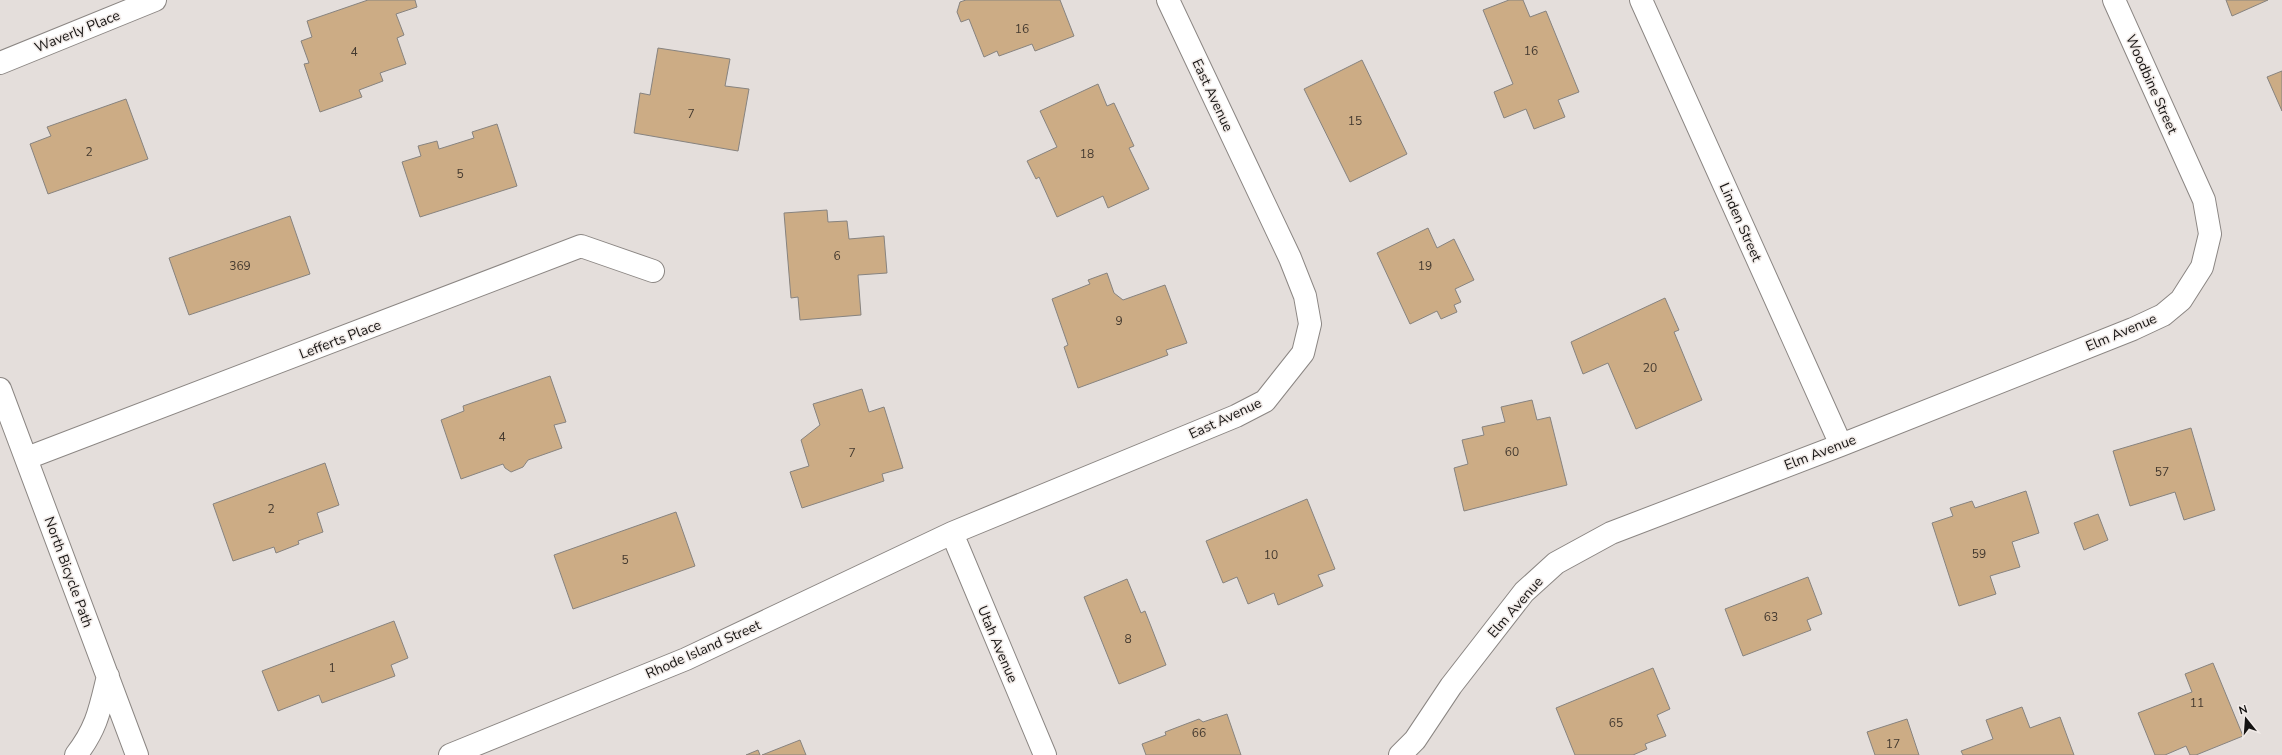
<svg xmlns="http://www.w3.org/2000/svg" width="2282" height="755" viewBox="0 0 2282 755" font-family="'Nunito Sans',sans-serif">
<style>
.building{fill:#ccac85;stroke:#87837f}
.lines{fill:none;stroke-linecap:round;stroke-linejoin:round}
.minor-casing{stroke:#8b8683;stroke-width:24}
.minor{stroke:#fff;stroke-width:22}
.labels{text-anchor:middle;stroke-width:3;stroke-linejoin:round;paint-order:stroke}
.number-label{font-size:12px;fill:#43392f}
.street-label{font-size:14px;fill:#151312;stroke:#f1ebe8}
</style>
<rect width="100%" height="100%" fill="#e4dedb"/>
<path class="building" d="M368 0H415L417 7 396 14 404 35 397 38 406 64 380 73 383 81 359 90 362 97 320 112 304 64 309 63 301 41 312 37 307 21Z
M966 0H1060L1074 36 1035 51 1032 44 999 56 997 51 984 57 969 19 961 22 957 12 960 2Z
M1509 0H1523L1530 17 1546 11 1579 92 1558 100 1565 117 1534 129 1526 109 1504 118 1494 92 1513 84 1483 10Z
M2226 0H2268L2232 16Z
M658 48 730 59 725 86 749 89 738 151 634 133 640 93 650 95Z
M1362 60 1407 154 1350 182 1304 89Z
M2282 71V111L2267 77Z
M1098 84 1107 106 1114 103 1134 146 1129 148 1149 189 1108 208 1103 196 1057 217 1039 177 1036 179 1027 161 1057 147 1040 111Z
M126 99 148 159 48 194 30 144 51 136 47 127Z
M497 124 517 186 420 217 402 162 421 156 418 146 437 141 439 149 474 138 472 132Z
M827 210 828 222 847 221 849 239 884 236 887 273 858 275 861 315 800 320 798 297 791 298 784 213Z
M290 216 310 274 189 315 169 258Z
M1428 228 1437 248 1454 239 1474 280 1455 289 1461 302 1454 305 1457 312 1441 319 1437 311 1410 324 1377 253Z
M1107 273 1114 293 1123 300 1165 285 1187 343 1166 350 1168 355 1078 388 1064 347 1068 345 1052 299 1090 284 1088 280Z
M1665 298 1679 330 1674 332 1702 400 1636 429 1608 363 1583 374 1571 342Z
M550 376 566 422 554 425 562 448 528 460 523 467 511 472 505 468 503 464 461 479 441 420 464 411 463 406Z
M862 389 869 412 884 407 903 468 882 474 884 481 802 508 790 472 809 466 801 440 820 425 813 404Z
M1532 400 1537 420 1550 417 1567 485 1464 511 1454 468 1468 464 1462 440 1484 435 1482 427 1505 422 1501 407Z
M2191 428 2215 510 2184 520 2175 492 2130 506 2113 451Z
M325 463 339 505 317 513 323 532 298 541 299 544 276 553 274 547 233 561 213 504Z
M2026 491 2039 533 2012 542 2020 567 1990 576 1996 594 1959 606 1932 523 1953 516 1950 508 1972 501 1975 508Z
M1307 499 1335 569 1318 575 1323 586 1278 605 1274 593 1248 604 1237 577 1223 583 1206 541Z
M676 512 695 566 573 609 554 555Z
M2098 514 2108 540 2084 550 2074 523Z
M1808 577 1822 614 1807 620 1811 630 1743 656 1725 609Z
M1127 579 1141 613 1145 611 1166 665 1119 684 1084 597Z
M394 621 408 658 391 665 395 676 322 703 319 695 278 711 262 671Z
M2213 663 2243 736 2196 755H2190L2186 746 2165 755H2155L2138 713 2192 692 2185 674Z
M1653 668 1670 709 1657 715 1666 736 1645 744 1647 749 1633 755H1575L1556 708Z
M2022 707 2030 728 2060 717 2074 755H1963L1961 751 1993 739 1986 720Z
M1227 714 1241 755H1146L1142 744 1166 735 1165 732 1199 719 1203 722Z
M1907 719 1919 755H1875L1867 732Z
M800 740 806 755H762Z
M758 750 760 755H746Z"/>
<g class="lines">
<g class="minor-casing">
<path id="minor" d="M1641 0 1841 445
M0 63 155 0
M0 389 137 755
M27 458 581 246 653 271
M952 533 1045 755
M76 755C97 728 100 709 108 676
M450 755 686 659 952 533 1236 416 1265 401 1303 353 1310 324 1305 296 1290 258 1168 0
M1400 755 1415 740 1451 686 1524 592 1556 563 1611 533 1841 445 2133 329 2163 315 2181 300 2202 267 2210 234 2204 200 2114 0"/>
</g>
<use href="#minor" class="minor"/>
</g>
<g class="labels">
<g class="number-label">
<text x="1022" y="33">16</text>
<text x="1531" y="55">16</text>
<text x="354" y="56">4</text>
<text x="691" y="118">7</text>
<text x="1355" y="125">15</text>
<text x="89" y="156">2</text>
<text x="1087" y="158">18</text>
<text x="460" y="178">5</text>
<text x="837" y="260">6</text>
<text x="240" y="270">369</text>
<text x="1425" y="270">19</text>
<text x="1119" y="325">9</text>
<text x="1650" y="372">20</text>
<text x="502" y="441">4</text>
<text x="1512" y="456">60</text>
<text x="852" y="457">7</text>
<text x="2162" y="476">57</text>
<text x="271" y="513">2</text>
<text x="1979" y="558">59</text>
<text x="1271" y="559">10</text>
<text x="625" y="564">5</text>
<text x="1771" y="621">63</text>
<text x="1128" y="643">8</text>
<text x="332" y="672">1</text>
<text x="2197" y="707">11</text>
<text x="1616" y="727">65</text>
<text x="1199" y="737">66</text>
<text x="1893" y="748">17</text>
</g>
<g class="street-label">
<text transform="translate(77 31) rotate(-22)" y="5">Waverly Place</text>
<text transform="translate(2152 84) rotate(66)" y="5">Woodbine Street</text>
<text transform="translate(1213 95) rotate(65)" y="5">East Avenue</text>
<text transform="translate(1741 222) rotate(66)" y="5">Linden Street</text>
<text transform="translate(2121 332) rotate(-23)" y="5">Elm Avenue</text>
<text transform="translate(340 339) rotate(-21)" y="5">Lefferts Place</text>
<text transform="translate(1225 418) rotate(-25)" y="5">East Avenue</text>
<text transform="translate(1820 452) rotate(-21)" y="5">Elm Avenue</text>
<text transform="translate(69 572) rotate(70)" y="5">North Bicycle Path</text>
<text transform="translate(1515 607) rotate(-49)" y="5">Elm Avenue</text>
<text transform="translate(998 644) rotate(67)" y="5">Utah Avenue</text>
<text transform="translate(703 649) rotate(-24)" y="5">Rhode Island Street</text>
</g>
</g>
<g transform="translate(2246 719) rotate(343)" stroke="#f1ebe8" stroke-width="3" paint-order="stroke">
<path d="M0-3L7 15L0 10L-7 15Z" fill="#151312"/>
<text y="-6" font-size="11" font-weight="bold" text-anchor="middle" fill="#151312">N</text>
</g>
</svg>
